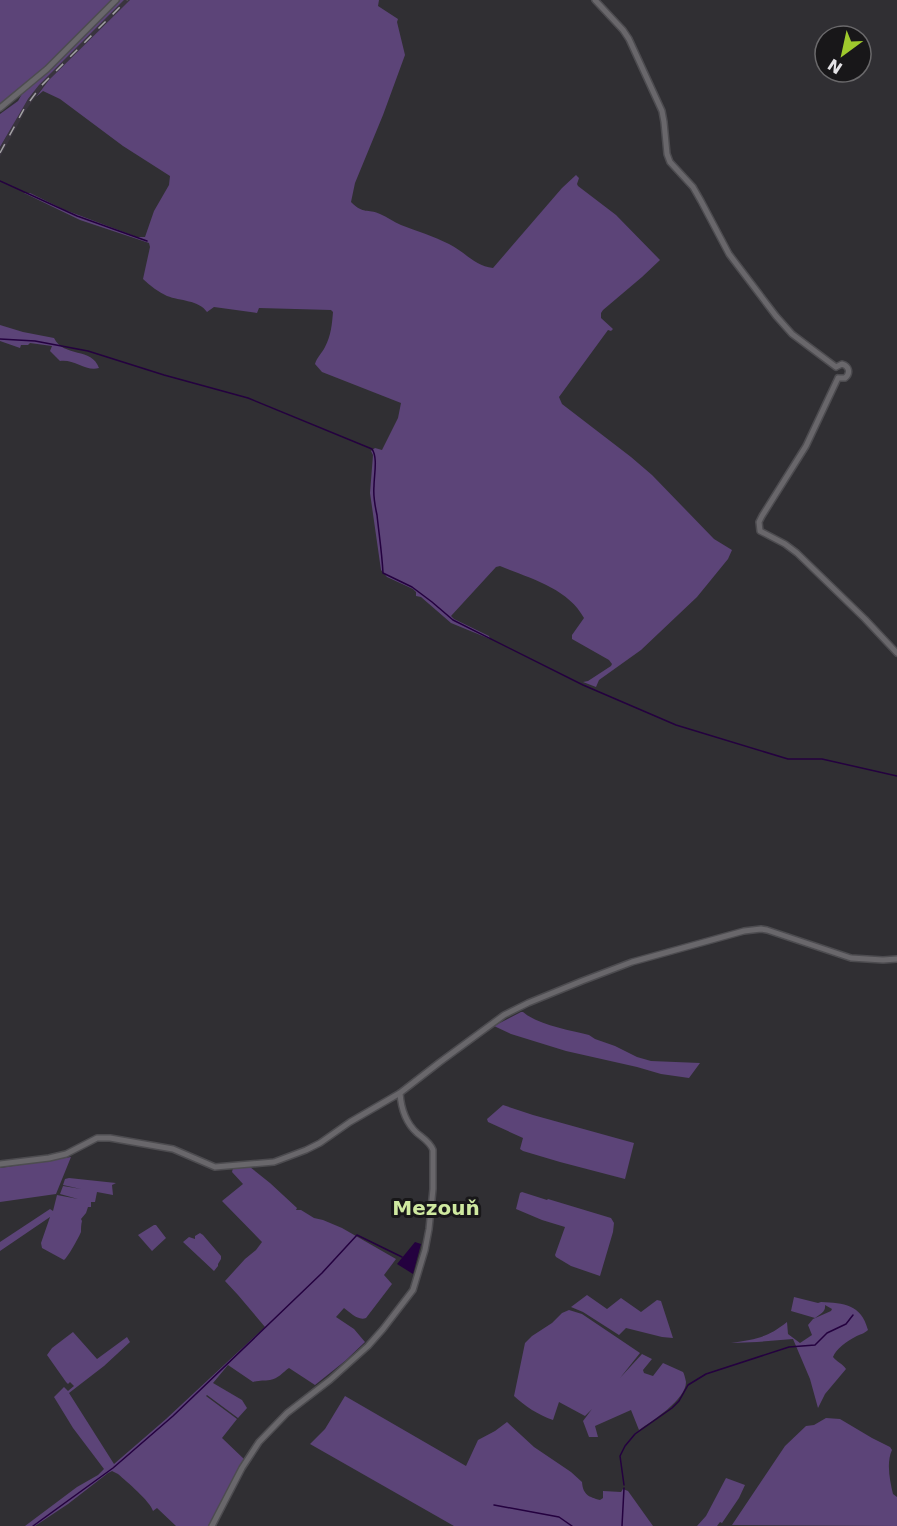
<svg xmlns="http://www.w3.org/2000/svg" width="897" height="1526" viewBox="0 0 897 1526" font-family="'DejaVu Sans',sans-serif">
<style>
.built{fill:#39343e}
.green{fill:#5c4478}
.water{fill:#24013f}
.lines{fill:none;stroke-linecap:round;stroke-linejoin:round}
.stream{stroke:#24013f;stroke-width:1.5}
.secondary-casing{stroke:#4d4c50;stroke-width:8}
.secondary{stroke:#69676b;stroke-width:5}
.rail{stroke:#a2a1a4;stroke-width:1.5;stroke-dasharray:10 10;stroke-linecap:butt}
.labels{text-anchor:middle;stroke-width:6;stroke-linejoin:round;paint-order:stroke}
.quarter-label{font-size:20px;font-weight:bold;fill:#cfe9a0;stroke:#181719}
</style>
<rect width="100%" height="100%" fill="#302f33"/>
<path class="built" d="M124 0H130L42 88 26 110 0 157V148L22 108 39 85Z"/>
<path class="green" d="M0 0H113L45 67 0 105Z
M120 0H124L39 85 28 99 0 147V114L18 101 22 94 48 71Z
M130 0H379L378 6 398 19 397 22 405 55 383 115 355 183 351 202C364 215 367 208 380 214 387 217 394 222 401 225 417 231 433 236 449 244 465 252 475 266 493 268L562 188 576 175 579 178 577 184 578 186 616 215 659 259 660 260 642 277 603 310 601 313V318L613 329 611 331 608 330 559 397 562 404 631 457 652 475 714 539 732 550 728 559 697 597 641 650 599 680 596 687 583 682 588 681 611 666 612 664 609 660 572 639V635L584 618C568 588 529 578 500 566L496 567 451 616 454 619 489 636 490 639 451 623 421 597 416 596V592L413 589 387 577 381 570 370 493 373 455 371 451 375 448 382 450 398 418 401 403 322 372 315 364C317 357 322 353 325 347 331 336 332 324 333 312L331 310 259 308 257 313 214 307 207 312C199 300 180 301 167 296 159 292 150 286 143 279L150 247 149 243 80 220 24 193H30L65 210 137 237H145L154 211 169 185 170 176 123 146 60 99 43 91 36 97 49 80Z
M0 325 23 332 54 338C64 358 92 347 99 368 86 372 75 359 60 361L50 351 52 346 30 343 28 345H21L20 348 0 341Z
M521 1012H523C538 1025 569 1030 589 1035L595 1039 615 1046 637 1057 651 1061 700 1063 689 1078 661 1074 637 1067 566 1051 511 1034 494 1026Z
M503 1105 533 1115 634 1143 625 1179 560 1162 523 1151 520 1149 523 1138 488 1122 487 1119Z
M71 1157 56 1194 0 1202V1168Z
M250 1167 270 1183 297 1208 296 1210H301L314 1218 323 1220 342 1228 396 1259 384 1275 392 1284 366 1318C358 1321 351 1313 344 1308L336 1317 354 1329 365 1342 345 1361 315 1385 289 1368C283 1372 278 1379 270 1380 264 1381 260 1380 253 1382L228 1365 213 1383 242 1400 247 1408 238 1418 207 1395 206 1396 237 1419 222 1438 245 1460 208 1526H176L157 1508 153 1511C150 1501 127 1482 118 1474L112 1471 108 1473 68 1504 35 1526H25L77 1487 98 1475 104 1469 73 1428 54 1397 64 1387 68 1391 74 1386 70 1382 68 1384 66 1382 47 1355 52 1348 73 1332 97 1359 127 1337 130 1342 104 1366 69 1393 114 1464 166 1419 265 1327 238 1295 225 1281 245 1259 256 1250 262 1242 222 1201 243 1184 232 1172 233 1168Z
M69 1178 116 1183 112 1185 113 1195 97 1192 95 1202H91V1207H88L86 1213 81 1219 82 1221C81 1225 81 1228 81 1232 79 1237 68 1257 64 1260L42 1248 41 1243 50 1217 0 1251V1242L50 1209 53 1211 57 1195 78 1199 60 1194 63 1186 81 1189 63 1185 65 1179Z
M522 1192 547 1200 548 1199 611 1218 614 1223 613 1232 600 1276 571 1266 556 1257 555 1255 565 1227 542 1220 516 1209 520 1193Z
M154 1225H156L166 1238 152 1251 138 1235Z
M200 1233 203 1235 221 1256V1259L218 1264V1266L214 1271 183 1242 189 1237 195 1239V1236Z
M587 1295 607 1309 621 1298 641 1312 657 1300 661 1301 673 1338 662 1337 626 1328 619 1335 583 1312 571 1307Z
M794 1297 818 1303 821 1302C844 1303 861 1304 868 1330 864 1334 860 1334 855 1337 847 1341 836 1349 833 1357 837 1362 843 1364 846 1369L825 1394 818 1408 810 1379 793 1339 757 1342 731 1343C756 1339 767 1338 787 1322L788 1334 800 1343 812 1335 808 1325 813 1319 831 1311 832 1309 825 1305C826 1312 820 1314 815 1318L791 1311Z
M569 1310 582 1314 640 1353 620 1378 642 1354 652 1359 643 1370 644 1373 653 1376 663 1363 683 1372C684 1373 686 1381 686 1382 686 1400 652 1421 639 1430L631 1410 595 1426 598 1437H589L583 1421 592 1409 585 1416 559 1402 553 1420C538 1415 525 1406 514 1396L525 1343 532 1336 552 1323 562 1313Z
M345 1396 466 1466 478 1440 495 1431 507 1422 534 1447 571 1472 582 1482C583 1495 589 1497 600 1500L603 1498V1491L621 1492 623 1489 628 1491 653 1526H454L310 1444 325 1429Z
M826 1418 840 1419 872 1438 890 1447 892 1450C886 1463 890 1481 893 1494L897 1497V1526L732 1525 785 1446 806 1426 814 1425Z
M726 1478 745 1485 739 1498 722 1523 720 1522 717 1526H697L706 1516Z"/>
<path class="water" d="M415 1242 421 1244 413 1274 397 1264Z"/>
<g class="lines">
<path class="stream" d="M0 181 77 216 147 241
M0 339 35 341 88 351 164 375 248 398 372 449C378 458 374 475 374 486 373 496 375 506 377 515 379 534 382 553 383 573L412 587 432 602 453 620 583 685 676 725 788 759H822L897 776
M624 1485 620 1456 625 1446 635 1434 672 1408 679 1401 688 1385 706 1374 789 1347 815 1345 827 1333 846 1324 853 1315
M494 1505 559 1517 572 1526
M33 1526 113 1468 173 1416 322 1273 357 1235 402 1257
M622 1526 624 1488"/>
<g class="secondary-casing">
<path id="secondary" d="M595 0 623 30 629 39 662 111 664 122 667 154 670 162 693 187 701 201 729 254 776 316 792 334 836 367
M0 108 47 69 116 0
M836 367 842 364C849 366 851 373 845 378H838
M838 378 806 446 762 516 759 522 760 531 785 544 797 553 865 619 897 653
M0 1164 49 1158 66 1154 97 1138H110L173 1149 215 1167 274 1162 306 1150 320 1143 350 1122 400 1093 440 1062 504 1015 528 1003 582 981 632 962 744 931 761 929 767 930 851 958 883 960 897 959
M212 1526 242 1468 259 1442 287 1413 330 1380 368 1346 383 1329 413 1290 425 1250 429 1229 433 1189V1150C430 1142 423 1138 417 1133 405 1122 401 1108 400 1093"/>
</g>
<use href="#secondary" class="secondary"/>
<path class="rail" d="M0 153 24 109 41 86 127 0"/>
</g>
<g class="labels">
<g class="quarter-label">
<text x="436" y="1215">Mezouň</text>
</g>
</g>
<g transform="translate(843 54) rotate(213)"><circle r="28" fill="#181719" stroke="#6a696b" stroke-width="1.5"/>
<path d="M0-4.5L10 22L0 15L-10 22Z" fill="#9fca2d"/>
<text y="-9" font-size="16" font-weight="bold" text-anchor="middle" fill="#e4e3e6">N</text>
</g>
</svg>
